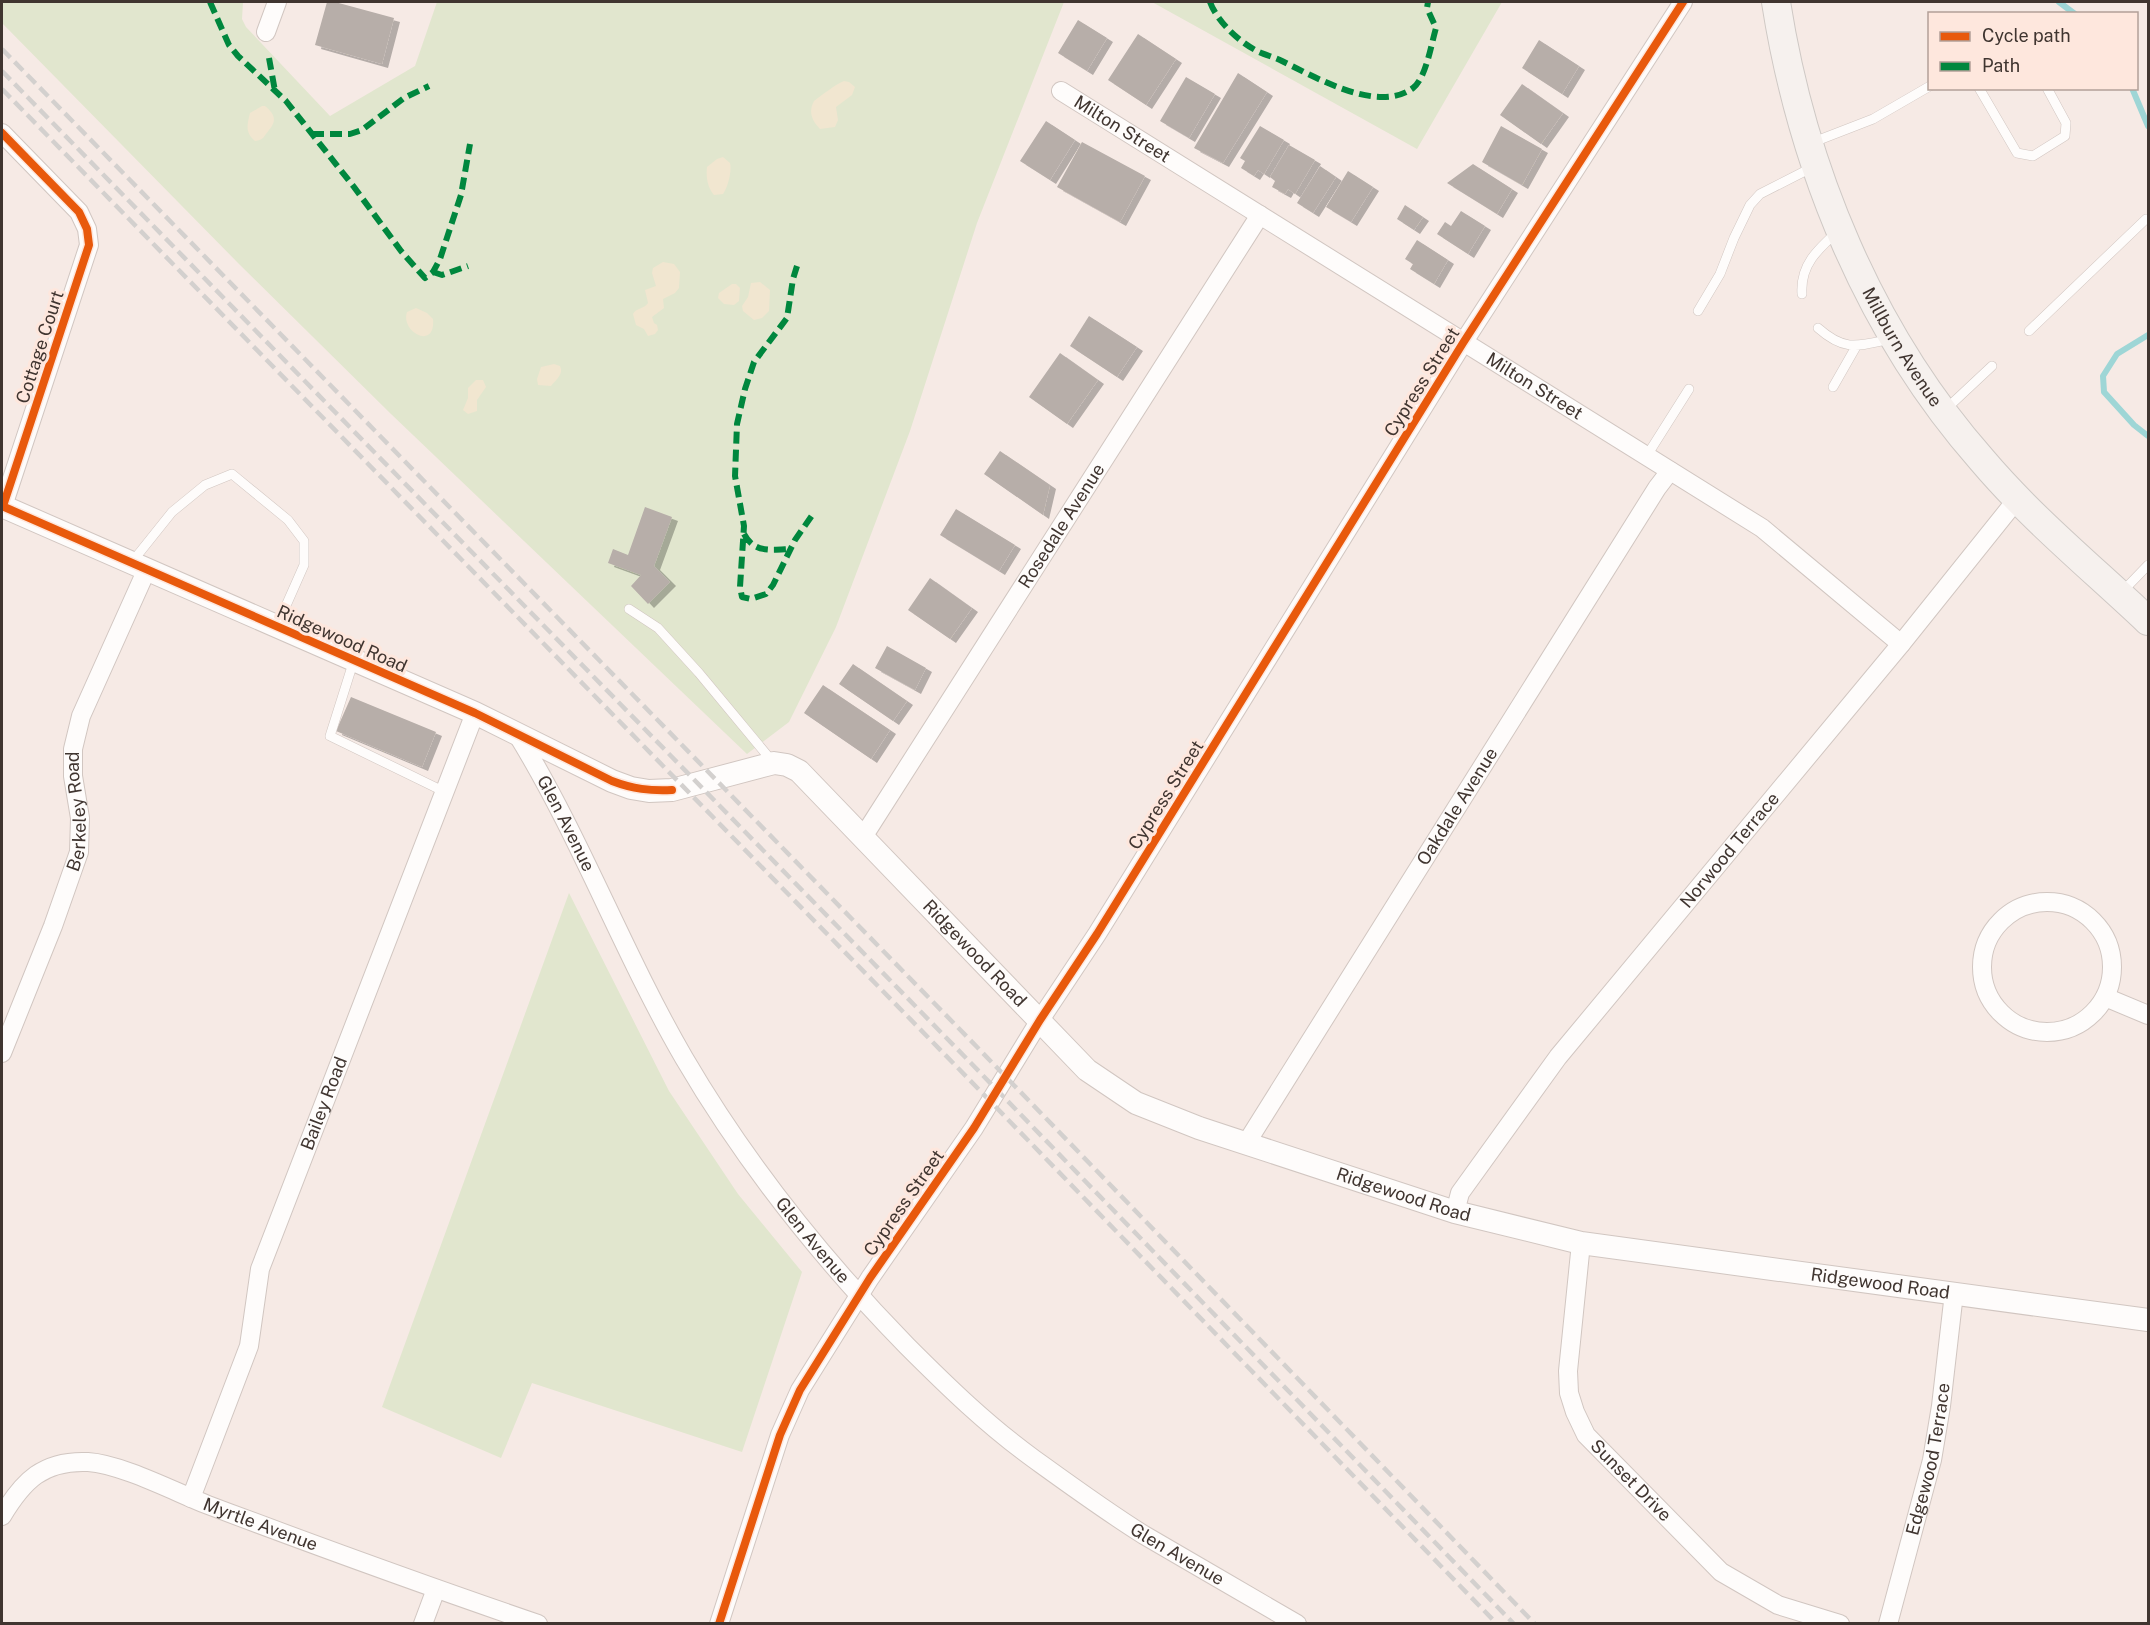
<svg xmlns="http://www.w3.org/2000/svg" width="2150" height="1625" viewBox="0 0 2150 1625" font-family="'Public Sans',sans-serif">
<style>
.green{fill:#e1e6ce}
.sand{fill:#f1e6d0}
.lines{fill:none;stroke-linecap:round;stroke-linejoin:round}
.stream{stroke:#9ed6d6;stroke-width:6}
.building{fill:#b7aea9;filter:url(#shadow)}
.service-casing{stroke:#d1c6c1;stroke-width:10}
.minor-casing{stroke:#d1c6c1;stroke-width:20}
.tertiary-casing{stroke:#d1c6c1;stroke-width:24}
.primary-casing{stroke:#cec8c4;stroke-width:30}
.service{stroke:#fefcfb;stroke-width:9}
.minor{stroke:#fefcfb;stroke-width:18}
.tertiary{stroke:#fefcfb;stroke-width:22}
.primary{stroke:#f6f1ee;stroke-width:28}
.rail{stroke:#d3d0ce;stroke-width:4.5;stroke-dasharray:12 6;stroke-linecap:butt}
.quiet{stroke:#00873e;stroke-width:6;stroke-dasharray:12 6;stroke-linecap:butt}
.cycleway-casing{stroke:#fee7dd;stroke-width:11}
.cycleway{stroke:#e8590c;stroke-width:8}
.labels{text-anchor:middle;stroke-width:6;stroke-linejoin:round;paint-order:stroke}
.street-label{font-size:18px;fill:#403530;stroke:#fee7dd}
</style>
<defs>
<filter id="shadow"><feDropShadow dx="6" dy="4" stdDeviation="0" flood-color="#0004"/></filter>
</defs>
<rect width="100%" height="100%" fill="#f6eae5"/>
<path class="green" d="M2 2H243L242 19 246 27 330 116 415 66 437 2H1064L977 223 910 431 836 627 789 722 747 754 391 414 239 264 2 23Z
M1152 2H1502L1417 149Z
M569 893 669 1091 738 1194 802 1272 742 1452 532 1383 501 1458 382 1407Z"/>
<path class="sand" d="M844 81 849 82 855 87 852 95 836 107 838 120 835 127 820 129C812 121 808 112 814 101 822 95 836 84 844 81Z
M262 106H265C275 114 277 121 269 130 264 136 264 140 255 141 245 133 247 125 250 113Z
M723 157 730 163C732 171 728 187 723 194L714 195C707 187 706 176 707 167L717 159Z
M663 262 674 264 680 272 679 288 675 293 663 299 664 308 652 317 654 323 657 325 658 330 655 334 648 336 644 329 636 325 633 314C636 308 644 309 648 303L645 290 656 286 652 273 653 268Z
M760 282 770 290 769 311 762 318 754 320 743 311 742 306 748 297 751 283Z
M732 284H736L740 288 739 301 734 305 724 304 718 298 719 293Z
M416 308 427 313 433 319C436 351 400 332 407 312Z
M554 364 560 366C564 374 556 380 551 386L538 385 537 379 541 367Z
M476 380H483L486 387 477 400V411L468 414 463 410 468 398V388Z"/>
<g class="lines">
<path class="stream" d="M2059 2 2075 14
M2132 88 2148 126
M2148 335 2117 354 2103 376 2104 392 2134 425 2148 436"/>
</g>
<path class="building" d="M327 2H335L394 18 382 64 315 45Z
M1078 20 1107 38 1087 71 1058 53Z
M1138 34 1176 59 1146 105 1108 80Z
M1539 40 1579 66 1562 94 1522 68Z
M1238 73 1267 92 1223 163 1194 148Z
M1186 77 1215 94 1189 138 1160 121Z
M1522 84 1563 113 1541 144 1500 115Z
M1046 121 1075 140 1050 180 1020 161Z
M1260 126 1284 140 1264 174 1258 170 1254 176 1241 168 1245 161 1240 158Z
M1501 126 1542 149 1522 185 1482 162Z
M1082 142 1145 176 1120 222 1057 187Z
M1289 145 1315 160 1295 194 1288 189 1285 194 1272 187 1275 181 1270 177Z
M1473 164 1512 189 1497 214 1447 183Z
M1320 166 1336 177 1313 213 1297 203Z
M1348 171 1373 187 1351 222 1326 207Z
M1405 205 1423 217 1414 230 1397 219Z
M1461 211 1485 226 1468 254 1437 234 1445 222 1451 226Z
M1417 240 1448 260 1434 284 1410 269 1413 264 1405 259Z
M1089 316 1137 347 1117 377 1070 346Z
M1060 353 1098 380 1067 424 1029 397Z
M1000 451 1050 485 1043 515 984 474Z
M645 507 672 517 654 566 670 582 648 604 631 586 641 575 608 563 613 549 628 555Z
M956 509 1015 545 999 571 940 535Z
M930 578 972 608 950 639 908 610Z
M887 646 926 668 915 690 875 668Z
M853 664 907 701 893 721 839 684Z
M823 685 890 730 871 759 804 713Z
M351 697 436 732 422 767 336 731Z"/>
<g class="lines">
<g class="service-casing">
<path id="service" d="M1979 88 2017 153 2033 156 2065 136 2066 123 2047 88
M1811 143 1873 119 1930 86
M1802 294C1800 265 1818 249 1838 231
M1698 311 1720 274 1734 238 1750 205 1760 194 1813 167
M1818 328C1845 352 1858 346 1891 339
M2029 331 2146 219
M1833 387 1857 345
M1945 410 1992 366
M1646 457 1689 389
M132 562 172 512 205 485 232 474 288 520 304 541V565L277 626
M2121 593 2148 565
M629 609 658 628 699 673 772 761
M354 660 330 736 445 792"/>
</g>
<g class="minor-casing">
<g id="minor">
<path d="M266 32 277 2"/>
<path id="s1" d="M1061 91 1762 528 1901 644"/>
<path d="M2 133 79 212 87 229 89 245 3 506"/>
<path id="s2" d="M517 734C581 838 623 953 684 1058 746 1164 822 1259 907 1346 948 1387 987 1425 1034 1459 1070 1485 1107 1512 1144 1535 1195 1565 1246 1594 1297 1624"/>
<path id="s3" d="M863 837 1260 215"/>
<circle cx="2047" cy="967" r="65"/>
<path d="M2105 997 2148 1015"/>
<path id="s4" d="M2 1053 53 926 79 852 80 818 73 776V749L81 716 147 569"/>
<path id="s5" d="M1247 1142 1657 488 1670 471"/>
<path id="s6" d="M1455 1212 1460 1193 1558 1057 1901 644 2018 498"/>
<path id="s7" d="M1581 1243 1568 1371 1569 1393 1575 1412 1586 1435 1721 1572 1778 1605 1840 1624"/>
<path id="s8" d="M191 1498 249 1346 260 1269 475 713"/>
<path id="s9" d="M2 1516C23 1481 43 1460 88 1462 121 1464 175 1492 208 1505 317 1546 427 1586 538 1624"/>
<path d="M423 1624 436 1589"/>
<path d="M719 1624 780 1435 800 1390 870 1278 974 1128 1040 1020 1097 934 1463 343 1683 2"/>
<path id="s10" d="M1888 1624 1932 1460 1941 1406 1954 1293"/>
</g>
</g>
<g class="tertiary-casing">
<g id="tertiary">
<path id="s11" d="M2 506 475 713 612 781 631 788 649 791 672 790 774 763 787 765 799 771 1087 1070 1136 1103 1199 1128 1455 1212 1581 1243 2148 1320"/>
</g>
</g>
<g class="primary-casing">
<g id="primary">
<path id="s12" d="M1776 2C1802 168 1870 333 1982 460 2032 519 2092 568 2148 621"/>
</g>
</g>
<use href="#service" class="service"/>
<use href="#minor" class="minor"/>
<use href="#tertiary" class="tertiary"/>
<use href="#primary" class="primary"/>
<path class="rail" d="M2 49 977 1047 1535 1624
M2 71 966 1058 1514 1624
M2 89 957 1067 1497 1624"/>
<path class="quiet" d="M210 2 229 45 238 56 286 101 354 187 401 251 425 278 433 272 440 259 461 195 470 144
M1210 2C1217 21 1238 41 1257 51 1265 55 1274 57 1282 61 1315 77 1378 114 1413 88 1426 78 1431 45 1436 28L1427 8 1428 2
M269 58 275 91
M312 134H350L362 130 404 98 429 86
M797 266 793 279 787 318 754 362 745 389 737 424 735 476 744 526 740 587 742 597 751 599 766 594 773 585 795 540 813 514
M433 272 442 275 468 266
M744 534C754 553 771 550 790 549"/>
<g class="cycleway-casing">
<path id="cycleway" d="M2 133 79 212 87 229 89 245 3 506
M2 506 475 713 612 781C633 789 650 791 672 790
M719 1624 780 1435 800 1390 870 1278 974 1128 1040 1020 1097 934 1463 343 1683 2"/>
</g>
<use href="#cycleway" class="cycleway"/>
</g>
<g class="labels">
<g class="street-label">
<text dy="6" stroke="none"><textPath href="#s1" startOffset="72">Milton Street</textPath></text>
<text dy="6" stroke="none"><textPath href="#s12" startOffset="370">Millburn Avenue</textPath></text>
<text transform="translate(40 347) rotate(-72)" y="6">Cottage Court</text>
<text transform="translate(1422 382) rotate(-58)" y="6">Cypress Street</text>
<text dy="6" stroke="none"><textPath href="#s1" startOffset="558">Milton Street</textPath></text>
<text dy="6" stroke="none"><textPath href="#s3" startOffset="369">Rosedale Avenue</textPath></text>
<text transform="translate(342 639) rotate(24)" y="6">Ridgewood Road</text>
<text transform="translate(1166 795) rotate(-58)" y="6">Cypress Street</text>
<text dy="6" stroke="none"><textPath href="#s5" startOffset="396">Oakdale Avenue</textPath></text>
<text dy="6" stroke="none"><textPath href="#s4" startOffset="256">Berkeley Road</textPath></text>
<text dy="6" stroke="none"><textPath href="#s2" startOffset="102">Glen Avenue</textPath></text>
<text dy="6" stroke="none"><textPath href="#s6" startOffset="456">Norwood Terrace</textPath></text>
<text dy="6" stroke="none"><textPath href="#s11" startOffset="1116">Ridgewood Road</textPath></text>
<text dy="6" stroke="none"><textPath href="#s8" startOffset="418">Bailey Road</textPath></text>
<text dy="6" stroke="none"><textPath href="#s11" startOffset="1620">Ridgewood Road</textPath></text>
<text transform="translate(904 1203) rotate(-55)" y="6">Cypress Street</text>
<text dy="6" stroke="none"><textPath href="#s2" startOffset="588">Glen Avenue</textPath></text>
<text dy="6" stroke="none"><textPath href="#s11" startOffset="2106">Ridgewood Road</textPath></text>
<text dy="6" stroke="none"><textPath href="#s10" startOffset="170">Edgewood Terrace</textPath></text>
<text dy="6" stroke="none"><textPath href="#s7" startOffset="260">Sunset Drive</textPath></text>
<text dy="6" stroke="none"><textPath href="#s9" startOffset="292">Myrtle Avenue</textPath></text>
<text dy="6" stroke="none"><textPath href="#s2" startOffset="1072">Glen Avenue</textPath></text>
</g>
</g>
<rect width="2150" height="1625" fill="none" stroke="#403530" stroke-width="6"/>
<rect x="1928" y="12" width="210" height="78" fill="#fee7dd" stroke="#b2a098" stroke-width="1.5"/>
<rect x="1940" y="32" width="30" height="9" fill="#e8590c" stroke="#b2a098" stroke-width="1.5"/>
<text x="1982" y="42" font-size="18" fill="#403530">Cycle path</text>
<rect x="1940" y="62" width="30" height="9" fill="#00873e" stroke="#b2a098" stroke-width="1.5"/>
<text x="1982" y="72" font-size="18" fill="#403530">Path</text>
</svg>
